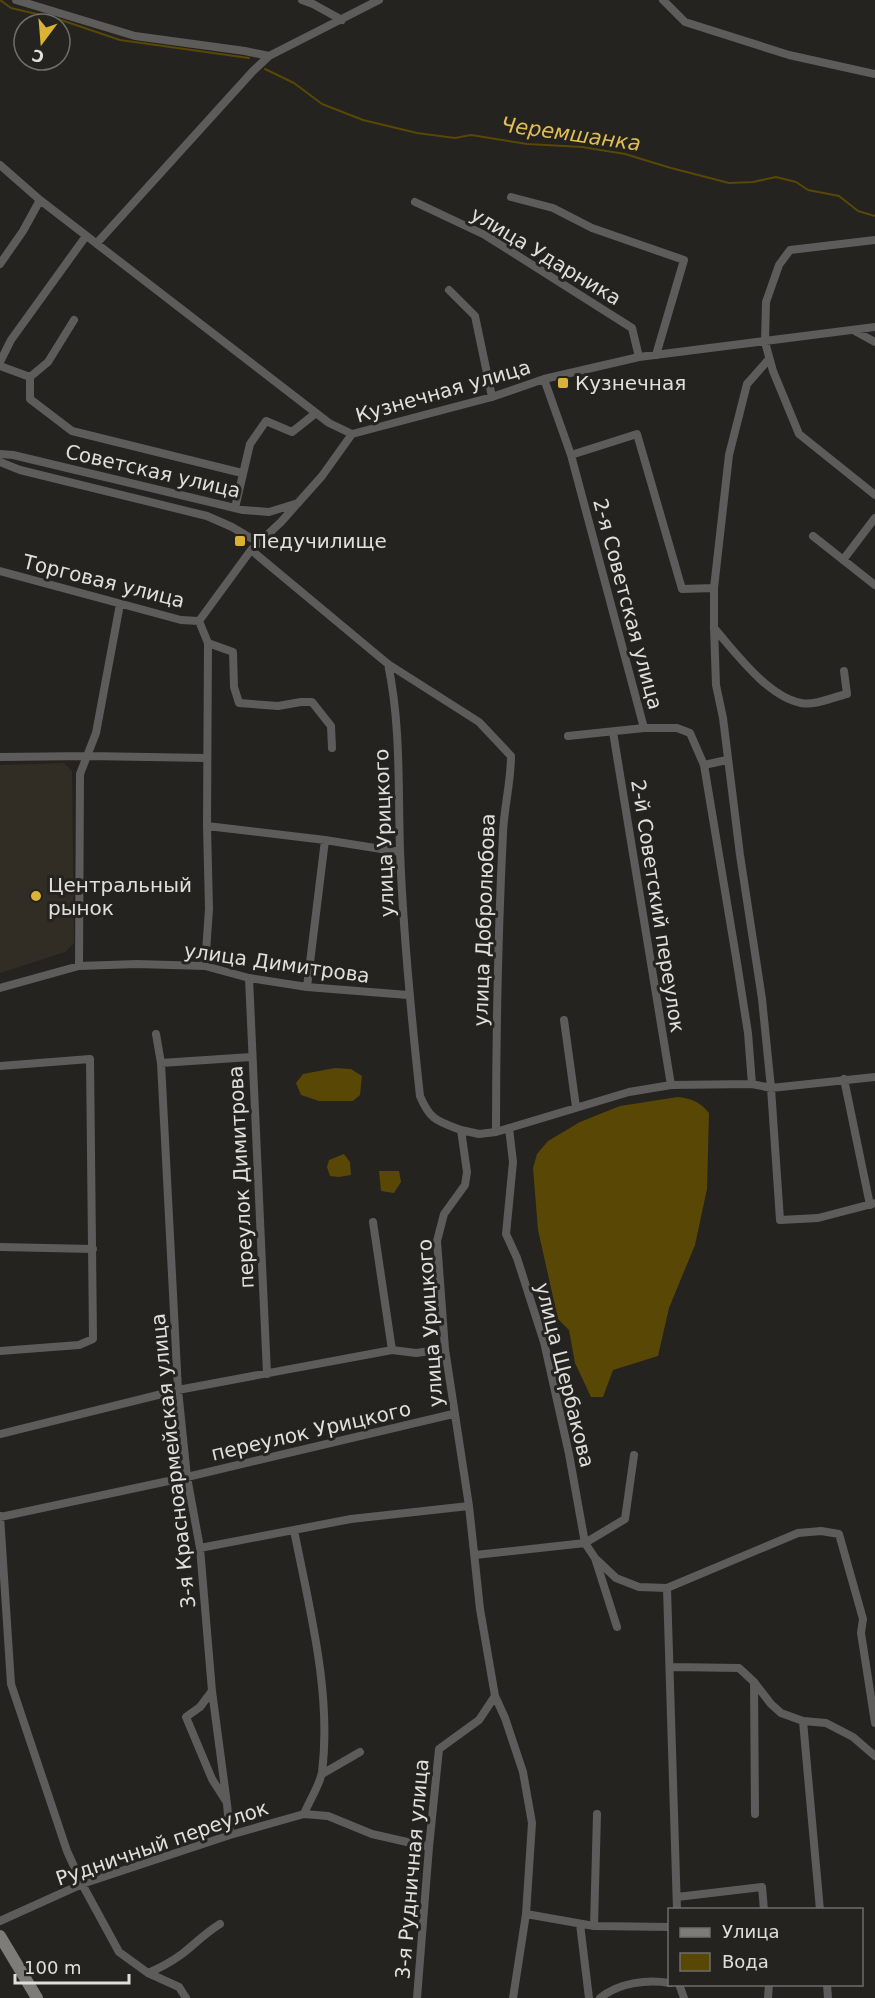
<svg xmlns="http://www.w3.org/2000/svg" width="875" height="1998" viewBox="0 0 875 1998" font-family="'DejaVu Sans',sans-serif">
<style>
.built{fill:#312d24}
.water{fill:#594706}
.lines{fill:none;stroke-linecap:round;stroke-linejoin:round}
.stream{stroke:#594706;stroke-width:2}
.minor{stroke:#5d5c5a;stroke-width:8}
.secondary{stroke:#7d7c79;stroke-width:12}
.poi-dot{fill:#dab334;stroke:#24231f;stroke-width:2}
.labels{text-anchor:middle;stroke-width:6;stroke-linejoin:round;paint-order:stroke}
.street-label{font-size:20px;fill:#e0dfdc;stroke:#24231f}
.poi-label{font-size:20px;fill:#e0dfdc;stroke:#24231f;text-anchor:start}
.water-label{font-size:21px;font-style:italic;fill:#e0be54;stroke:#24231f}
</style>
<rect width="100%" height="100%" fill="#24231f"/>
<path class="built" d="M64 763 72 771 74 943 65 952 0 973V765Z"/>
<path class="water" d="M335 1068 351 1069 362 1076 360 1095 353 1101H319L301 1095 296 1083 303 1074Z
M678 1097C693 1099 700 1102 709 1113L707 1189 695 1245 669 1308 658 1356 613 1370 603 1397H591L575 1363 569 1330 558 1319 538 1230 533 1168 537 1154 548 1141 580 1122 620 1106Z
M344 1154 350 1162 351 1175 339 1177 330 1176 327 1167 329 1160Z
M379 1171H399L401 1182 394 1193 381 1191Z"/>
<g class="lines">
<path class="stream" d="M0 0 11 8 58 19 120 40 249 58
M265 69 294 83 322 104 363 120 417 133 455 138 471 135 527 144 582 147 625 154 671 168 729 183 753 182 776 177 796 182 808 190 839 196 858 211 875 216"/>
<path class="minor" d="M16 0 135 36 245 51 269 56
M302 0 313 4 342 20
M663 0 685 22 789 55 875 74
M0 165 40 200 329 423 352 434 492 397 544 379 639 357 875 327
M511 197 553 208 592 228 684 260 656 355
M415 202 485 235 632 328 639 357
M875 240 790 250 779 265 766 302 765 342 773 371 799 434 875 495
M97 243 253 71 269 56 379 0
M0 264 23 231 40 200
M449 290 475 316 492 397
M855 331 875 342
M769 359 747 384 729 455 714 588V627L716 685 723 718 740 855 762 999 771 1088 780 1220 818 1218 875 1203
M0 362 11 340 86 236
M0 366 30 377V399L72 431 242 473
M30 377 48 362 74 320
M544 379 571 455 644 728H677L690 733 704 765 737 963 748 1033 752 1084
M0 454 13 455 243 510 269 512 298 503
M571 455 637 434 682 589 714 588
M0 462 20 470 207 516 232 527 259 543
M235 508 250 444 266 421 292 432 316 413
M813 536 875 585
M251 550 388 664 479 722 511 756C511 782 504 807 503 833 498 933 496 1033 496 1132
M843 560 875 518
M0 571 181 620 199 621
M714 628C735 652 768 697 801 703 815 706 833 697 847 694L844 671
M208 643 233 652 234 687 239 703 278 706 301 702H312L331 726 332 748
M388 664C401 725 398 788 400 850 403 932 411 1014 420 1096 430 1120 437 1121 461 1130L467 1172 465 1185 444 1214 437 1241 445 1349 469 1506 480 1609 495 1696 505 1718 523 1772 532 1823 526 1914 513 1998
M613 732 671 1085
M568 736 644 728
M0 757 88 756 207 758
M704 765 727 760
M207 826 325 840 400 852
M79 966 80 774 96 733 120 604
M205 966 209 909 207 826 208 643 199 621 251 550 281 522 322 476 352 434
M249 978 267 1374
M307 987 325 840
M0 988 79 966 137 964 205 966 249 978 307 987 408 995
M564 1020 576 1107
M156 1034 161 1063
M0 1066 90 1059 93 1339 79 1345 0 1351
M844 1079 870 1205
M509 1128 513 1162 506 1234 517 1258 544 1342 569 1454 585 1543 595 1558 617 1627
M461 1130 479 1134 496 1132 629 1092 671 1085 752 1084 771 1088 875 1077
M373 1222 392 1350
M0 1247 93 1249
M0 1434 178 1390 392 1350 416 1353 445 1349
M0 1516 11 1684 67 1851 82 1884 119 1952 148 1973 179 1987 186 1998
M0 1517 187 1477 453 1414
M294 1530C309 1607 332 1693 322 1772 320 1785 309 1801 304 1814
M200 1548 351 1519 469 1506
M475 1555 585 1543 625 1519 634 1455
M597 1560 616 1578 639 1587 667 1588 798 1533 821 1531 839 1534 863 1619 861 1633 875 1723
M667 1588 677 1910
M671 1667 739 1668 754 1682 771 1704 781 1713 803 1721 826 1723 853 1737 875 1756
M754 1682 755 1814
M212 1691 200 1707 186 1717 212 1779 226 1801
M803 1721 820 1910
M322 1774 360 1752
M230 1835 227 1804 212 1691 200 1548 187 1477 178 1390 161 1063 251 1057
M677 1897 762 1887 764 1910
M526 1914 594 1926 670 1927
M0 1921 82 1884 230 1835 304 1814 328 1816 372 1834 429 1847
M580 1924 589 1998
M594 1926 597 1814
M148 1973C160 1968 171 1962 182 1954 195 1944 205 1933 220 1924
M679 1984 684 1998
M827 1984 828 1998
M417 1998 429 1847 439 1749 479 1720 495 1696
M600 1998C618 1983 647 1979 670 1983
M768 1998 769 1984"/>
<path class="secondary" d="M0 1936 37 1998"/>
</g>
<g class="poi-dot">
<rect x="557" y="377" width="12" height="12" rx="3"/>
<rect x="234" y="535" width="12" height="12" rx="3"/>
<circle cx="36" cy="896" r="6"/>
</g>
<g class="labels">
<g class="street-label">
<text transform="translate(546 256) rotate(31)" y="7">улица Ударника</text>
<text transform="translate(443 391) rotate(-16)" y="7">Кузнечная улица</text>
<text transform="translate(153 471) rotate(13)" y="7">Советская улица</text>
<text transform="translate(104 581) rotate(14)" y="7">Торговая улица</text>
<text transform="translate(628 604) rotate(75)" y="7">2-я Советская улица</text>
<text transform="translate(384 833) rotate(-92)" y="7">улица Урицкого</text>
<text transform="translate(658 906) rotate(81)" y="7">2-й Советский переулок</text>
<text transform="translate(484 920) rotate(-88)" y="7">улица Добролюбова</text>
<text transform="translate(277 963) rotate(8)" y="7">улица Димитрова</text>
<text transform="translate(241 1177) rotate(-93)" y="7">переулок Димитрова</text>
<text transform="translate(430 1323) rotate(-94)" y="7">улица Урицкого</text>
<text transform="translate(565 1375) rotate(76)" y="7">улица Щербакова</text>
<text transform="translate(311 1431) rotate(-13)" y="7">переулок Урицкого</text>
<text transform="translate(173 1461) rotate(-96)" y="7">3-я Красноармейская улица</text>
<text transform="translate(162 1843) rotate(-19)" y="7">Рудничный переулок</text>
<text transform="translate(412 1869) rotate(-85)" y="7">3-я Рудничная улица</text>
</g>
<g class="poi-label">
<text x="575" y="390">Кузнечная</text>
<text x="252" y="548">Педучилище</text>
<text x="48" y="892">Центральный<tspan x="48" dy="23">рынок</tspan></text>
</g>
<g class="water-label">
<text transform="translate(571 134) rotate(8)" y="7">Черемшанка</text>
</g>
</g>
<rect x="668" y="1908" width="195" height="78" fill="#24231f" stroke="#6f6e6b" stroke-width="1.5"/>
<rect x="680" y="1928" width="30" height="9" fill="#7d7c79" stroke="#6f6e6b" stroke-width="1.5"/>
<text x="722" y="1938" font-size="18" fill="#e0dfdc">Улица</text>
<rect x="680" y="1953" width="30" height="18" fill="#594706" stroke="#6f6e6b" stroke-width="1.5"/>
<text x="722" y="1968" font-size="18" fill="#e0dfdc">Вода</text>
<g transform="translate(42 42) rotate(196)"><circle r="28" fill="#24231f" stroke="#6f6e6b" stroke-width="1.5"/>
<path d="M0-4.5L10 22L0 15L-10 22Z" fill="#dab334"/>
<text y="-9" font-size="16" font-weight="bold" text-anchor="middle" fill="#e0dfdc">С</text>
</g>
<path d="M15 1974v9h114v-9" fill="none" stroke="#e0dfdc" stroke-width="3"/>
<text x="24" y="1974" font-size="18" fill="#e0dfdc" stroke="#24231f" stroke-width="4.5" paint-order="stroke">100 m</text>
</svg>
